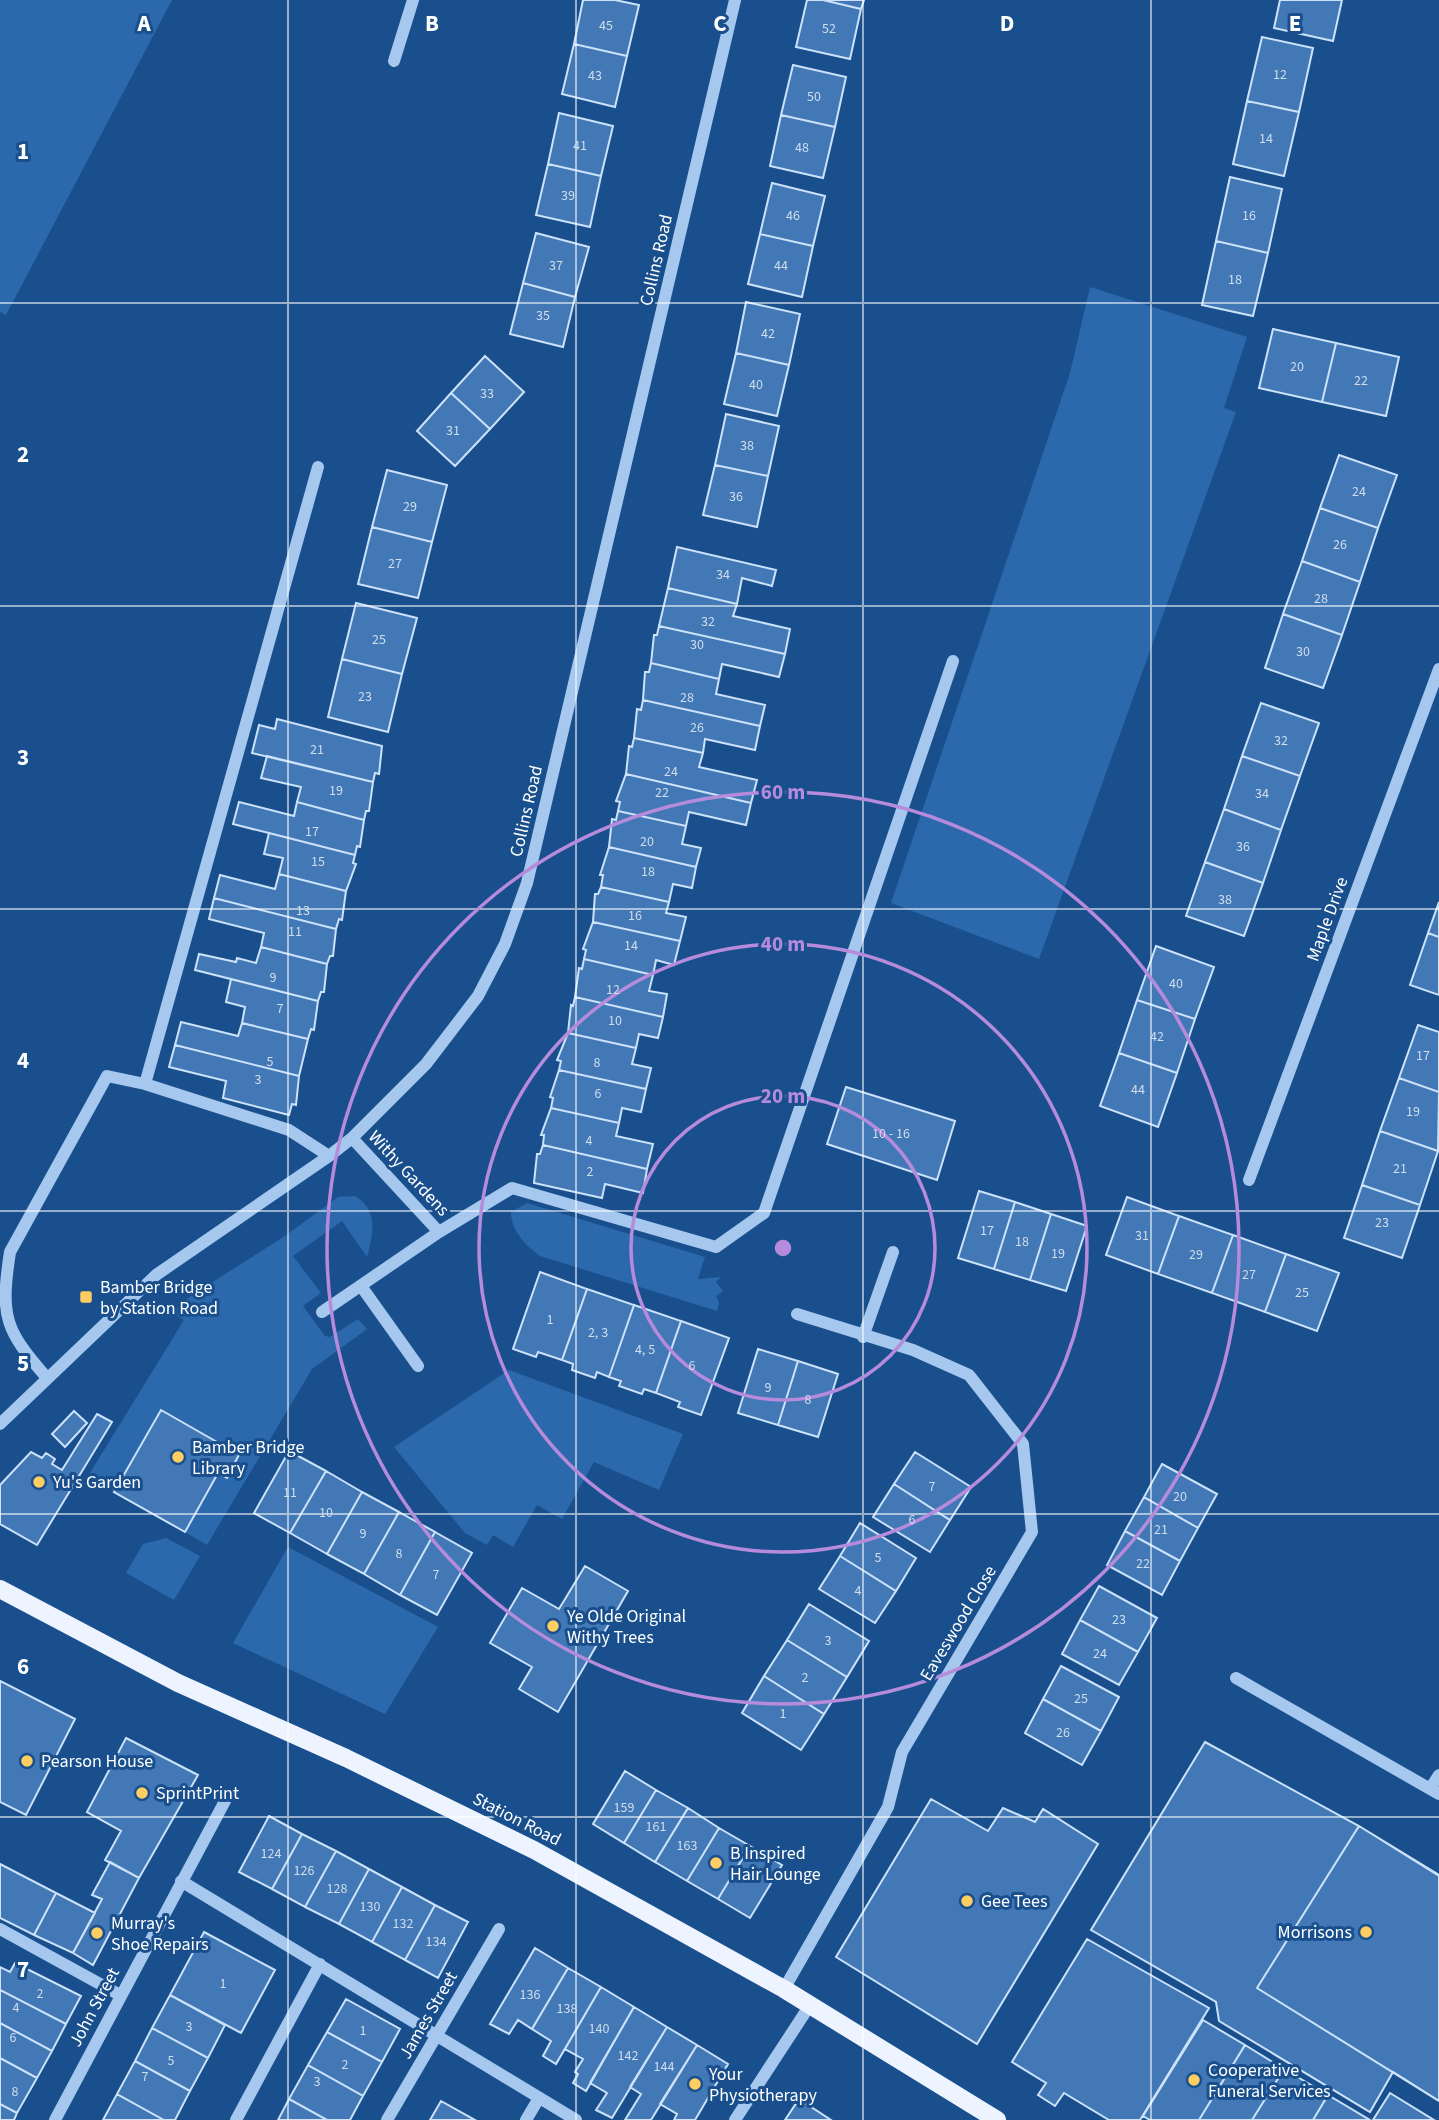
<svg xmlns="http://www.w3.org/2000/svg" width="1439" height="2120" viewBox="0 0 1439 2120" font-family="'Source Sans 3',sans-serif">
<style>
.green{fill:#2c69ac}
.building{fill:#4278b6;stroke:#cce2fa;stroke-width:2}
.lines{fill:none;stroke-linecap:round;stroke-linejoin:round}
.minor{stroke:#a6c8ee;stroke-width:12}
.major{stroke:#edf4ff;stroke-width:18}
.grid{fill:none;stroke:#fff;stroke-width:2;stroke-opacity:0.55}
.ring{fill:none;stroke:#b68bdc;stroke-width:3.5}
.poi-dot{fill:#ffce63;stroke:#194f8d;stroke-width:2.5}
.labels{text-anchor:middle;stroke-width:6;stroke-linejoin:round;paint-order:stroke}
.number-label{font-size:14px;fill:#d0dded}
.street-label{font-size:18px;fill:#fff;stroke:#194f8d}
.poi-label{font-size:18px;fill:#fff;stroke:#194f8d;text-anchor:start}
.grid-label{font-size:23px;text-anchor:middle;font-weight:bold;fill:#fff;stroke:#194f8d;stroke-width:6;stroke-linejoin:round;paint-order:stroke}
.centre{fill:#b68bdc;stroke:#194f8d;stroke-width:3.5}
.ring-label{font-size:21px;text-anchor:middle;font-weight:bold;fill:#b68bdc;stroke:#194f8d;stroke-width:6;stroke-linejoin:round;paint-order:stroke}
</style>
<rect width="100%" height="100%" fill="#194f8d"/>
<path class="green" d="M0 0H172L6 315 0 312Z
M1090 287 1247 337 1224 408 1236 412 1039 959 891 903 1070 373Z
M355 1196C379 1210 373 1235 367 1257L342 1221 293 1256 321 1293 303 1306 325 1336 330 1337 358 1319 367 1329 312 1369 207 1545 185 1532 218 1473 227 1478 242 1449 234 1445 231 1450 161 1410 114 1492 88 1476 184 1320 172 1313 183 1301 285 1236 338 1197Z
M527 1203 705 1257 698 1279 721 1277 716 1282 723 1291 716 1296 719 1302 717 1311 540 1256C526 1246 511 1231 511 1212Z
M509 1370 683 1434 659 1490 594 1462 562 1519 537 1505 513 1547 493 1535 487 1545 465 1533 394 1447Z
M166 1538 200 1556 174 1600 126 1573 143 1544Z
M288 1547 438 1627 385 1714 233 1643Z"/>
<path class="building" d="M583 0H615L639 5 627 56 574 44Z
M807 0H823L861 9 850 59 796 47Z
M823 0H864L861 9Z
M1280 0H1342L1333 41 1274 28Z
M1262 37 1313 48 1299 112 1247 101Z
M574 44 627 56 615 107 562 94Z
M793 65 846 77 835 127 781 115Z
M1247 101 1299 112 1284 176 1233 164Z
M559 113 613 126 601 176 548 164Z
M781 115 835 127 823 178 770 166Z
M548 164 601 176 590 227 536 215Z
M1230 177 1282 189 1268 253 1216 241Z
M772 183 825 196 813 246 760 234Z
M536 233 589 247 575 297 523 283Z
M760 234 813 246 802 297 748 284Z
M1216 241 1268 253 1253 316 1202 305Z
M523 283 575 297 563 347 510 334Z
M746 302 800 314 789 365 736 353Z
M1273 329 1336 343 1322 402 1259 388Z
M1336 343 1399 357 1386 416 1322 402Z
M736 353 789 365 777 416 724 404Z
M485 356 524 392 490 429 451 393Z
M451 393 490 429 455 466 417 431Z
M726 414 779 426 768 476 715 465Z
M1339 455 1397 475 1378 528 1320 508Z
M715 465 768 476 757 527 703 515Z
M387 470 447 485 432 542 372 527Z
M1320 508 1378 528 1360 582 1302 561Z
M372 527 432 542 418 598 358 584Z
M677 547 776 570 772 586 742 578 737 604 668 588Z
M1302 561 1360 582 1342 635 1283 614Z
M668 588 737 604 733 616 790 629 785 654 659 626Z
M356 603 417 618 402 674 342 659Z
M1283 614 1342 635 1323 688 1265 668Z
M659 626 785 654 779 677 722 664 719 679 651 663 654 635H657Z
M342 659 402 674 388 732 328 717Z
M651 663 719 679 716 694 765 705 760 726 643 700 645 672H649Z
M643 700 760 726 755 750 705 739 703 753 634 738 637 709 641 710Z
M1261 703 1319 723 1300 776 1242 756Z
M277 719 382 746 379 774 375 773 373 782 252 753 259 725 275 729Z
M634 738 703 753 699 767 757 780 751 803 626 774 629 746 632 747Z
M267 756 373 782 369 811H366L364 820 297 802 301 787 261 778Z
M1242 756 1300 776 1281 830 1224 809Z
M626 774 751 803 746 825 689 812 686 826 618 811 620 802 616 801Z
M239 802 294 816 297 802 364 820 360 847 357 846 355 855 233 824Z
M1224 809 1281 830 1263 883 1205 862Z
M618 811 686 826 682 844 701 848 696 867 609 847 612 819 616 820Z
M269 833 355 855 353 863 356 864 346 891 279 874 283 858 264 854Z
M609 847 696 867 692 888 673 884 669 902 601 887 603 875H600Z
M1205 862 1263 883 1244 936 1186 916Z
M279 874 346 891 342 920 339 919 336 929 214 898 220 875 275 889Z
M601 887 669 902 666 913 686 917 680 941 593 922 595 894H598Z
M214 898 336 929 333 956H330L327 964 261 947 264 933 209 919Z
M1439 902V937L1428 933Z
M593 922 680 941 674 965 656 960 653 975 584 959 586 950 583 949Z
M1428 933 1439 937V995L1410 985Z
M1156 946 1214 967 1195 1019 1137 1000Z
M261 947 327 964 324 992H321L318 1001 195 970 199 954 236 962 237 958 256 963Z
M584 959 653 975 649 991 667 994 663 1017 575 997 579 968 582 969Z
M231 979 318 1001 314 1030 311 1029 308 1039 242 1023 245 1007 226 1002Z
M575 997 663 1017 658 1038 639 1034 636 1048 568 1033 571 1005 573 1006Z
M1137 1000 1195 1019 1177 1073 1119 1053Z
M181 1022 238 1036 242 1023 308 1039 299 1076 175 1045Z
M1418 1025 1439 1032V1092L1399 1078Z
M568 1033 636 1048 632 1064 651 1068 646 1089 559 1070 561 1061 557 1060Z
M175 1045 299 1076 296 1105 292 1104 289 1115 223 1098 226 1081 169 1067Z
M1119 1053 1177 1073 1158 1127 1100 1106Z
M559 1070 646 1089 641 1112 622 1108 619 1123 551 1108 553 1098 550 1097Z
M1399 1078 1439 1092 1438 1151 1380 1131Z
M846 1087 955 1121 937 1180 827 1144Z
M551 1108 619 1123 616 1136 653 1144 647 1169 543 1145 544 1135H541Z
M1380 1131 1438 1151 1420 1205 1362 1185Z
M543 1145 647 1169 643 1193 605 1184 602 1198 534 1183 537 1154H540Z
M1362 1185 1420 1205 1402 1258 1344 1238Z
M979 1191 1015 1202 994 1269 958 1258Z
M1127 1197 1179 1216 1158 1274 1106 1255Z
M1015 1202 1051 1214 1030 1280 994 1269Z
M1051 1214 1087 1226 1066 1291 1030 1280Z
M1179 1216 1233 1235 1212 1293 1158 1274Z
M1233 1235 1286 1254 1265 1312 1212 1293Z
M1286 1254 1339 1273 1317 1331 1265 1312Z
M540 1272 587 1289 562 1360 538 1352 536 1357 513 1349Z
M587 1289 634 1305 609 1377 597 1372 595 1378 572 1370 573 1364 562 1360Z
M634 1305 681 1321 656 1393 644 1389 642 1394 619 1386 621 1381 609 1377Z
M681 1321 729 1338 701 1415 678 1407 680 1402 656 1393Z
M758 1349 798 1361 778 1425 738 1413Z
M798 1361 838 1374 818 1437 778 1425Z
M161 1410 231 1450 234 1445 242 1449 227 1478 218 1473 185 1532 114 1492Z
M74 1411 87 1423 65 1447 52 1434Z
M97 1414 112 1422 37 1545 0 1524V1485L31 1452 42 1458 46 1453 55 1459 52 1464 62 1470Z
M289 1451 326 1471 290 1533 254 1513Z
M915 1452 971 1487 950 1520 894 1484Z
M1162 1464 1217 1494 1198 1528 1144 1497Z
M326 1471 362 1492 327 1554 290 1533Z
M894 1484 950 1520 930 1552 873 1517Z
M362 1492 399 1512 364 1574 327 1554Z
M1144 1497 1198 1528 1180 1561 1125 1531Z
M399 1512 435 1532 400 1595 364 1574Z
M860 1523 916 1558 896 1591 840 1556Z
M1125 1531 1180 1561 1162 1595 1107 1565Z
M435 1532 472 1553 437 1615 400 1595Z
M840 1556 896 1591 875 1623 819 1589Z
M585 1566 628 1591 558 1712 519 1689 532 1667 490 1643 522 1588 559 1609Z
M1099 1586 1157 1618 1138 1652 1080 1620Z
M809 1604 869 1641 847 1677 787 1640Z
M1080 1620 1138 1652 1119 1685 1062 1654Z
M787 1640 847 1677 824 1714 764 1676Z
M1061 1666 1119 1697 1101 1731 1043 1699Z
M764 1676 824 1714 801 1750 742 1713Z
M0 1681 75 1719 26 1815 0 1802Z
M1043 1699 1101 1731 1082 1765 1025 1733Z
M126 1738 198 1775 139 1878 105 1860 121 1831 87 1812Z
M1205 1742 1359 1826 1439 1875V2101L1393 2072 1370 2112 1219 2021 1216 2002 1091 1930Z
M625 1771 656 1790 624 1843 593 1824Z
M656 1790 688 1808 655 1862 624 1843Z
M931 1799 988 1831 1003 1808 1035 1822 1043 1809 1098 1844 977 2044 836 1957Z
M688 1808 719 1828 687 1881 655 1862Z
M269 1816 302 1834 272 1889 239 1872Z
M1359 1826 1439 1876V2101L1257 1988Z
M719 1828 750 1846 718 1899 687 1881Z
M302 1834 336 1851 305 1907 272 1889Z
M750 1846 782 1865 750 1918 718 1899Z
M336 1851 369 1869 339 1924 305 1907Z
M110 1862 139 1878 93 1965 73 1953 102 1899 92 1895Z
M0 1864 56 1893 34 1935 0 1918Z
M369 1869 402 1887 372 1942 339 1924Z
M402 1887 435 1905 405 1960 372 1942Z
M56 1893 95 1913 73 1953 34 1935Z
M435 1905 468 1922 438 1978 405 1960Z
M204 1932 275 1970 241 2033 170 1995Z
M1087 1939 1209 2008 1140 2120H1109L1064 2093 1055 2106 1038 2095 1046 2083 1012 2062Z
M535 1948 568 1968 532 2029 518 2020 509 2034 490 2024Z
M15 1963 81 1996 66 2024 0 1990V1967L10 1972Z
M568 1968 601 1987 556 2064 543 2056 551 2041 532 2029Z
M601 1987 634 2007 586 2091 573 2083 578 2074 575 2072 583 2059 565 2049Z
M0 1990 66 2024 52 2051 0 2023Z
M170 1995 225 2025 208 2058 152 2028Z
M346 1999 400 2029 382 2062 327 2032Z
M634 2007 667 2027 612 2118 596 2110 607 2093 590 2083Z
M1203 2020 1245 2045 1199 2120H1150L1143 2116Z
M0 2023 52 2051 37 2078 0 2058Z
M667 2027 697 2045 651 2120H625L641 2094 630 2087Z
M152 2028 208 2058 190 2091 135 2061Z
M327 2032 382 2062 363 2096 308 2065Z
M697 2045 728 2064 695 2120H674L677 2114 660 2104Z
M1245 2045 1284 2069 1252 2120H1199Z
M0 2058 37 2078 17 2113 0 2104Z
M135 2061 190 2091 175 2120H164L117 2094Z
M308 2065 363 2096 350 2120H327L289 2099Z
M1284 2069 1328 2095 1313 2120H1252Z
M1390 2093 1434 2120H1373Z
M117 2094 164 2120H103Z
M1328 2095 1370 2120H1313Z
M289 2099 327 2120H278Z
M799 2099 831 2120H785Z
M441 2101 475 2120H430Z
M0 2104 17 2113 14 2120H0Z"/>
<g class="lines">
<path class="minor" d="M394 61 413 0
M145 1084 318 467
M352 1138 439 1232
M1249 1180 1439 669
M361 1286 418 1366
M322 1312 439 1232 512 1188 716 1247 764 1213 953 661
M863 1337 893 1252
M47 1378C5 1330 0 1317 10 1252L107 1076 145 1084 289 1130 329 1156
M0 1424 156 1275 329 1156 352 1138 426 1064 478 996 505 944 527 883 735 0
M1236 1678 1439 1794
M1430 1789 1439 1775
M181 1881 576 2120
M0 1929 120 1995
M784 1989 888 1807 902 1752 1032 1532 1023 1444 969 1375 913 1350 797 1314
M55 2120 225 1801
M236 2120 320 1964
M387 2120 499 1929
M526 2120 539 2098
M735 2120 810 2005"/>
<path class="major" d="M0 1589 178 1683 346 1758 534 1850 784 1989 997 2120"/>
</g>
<path class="grid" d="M288 0V2120M576 0V2120M863 0V2120M1151 0V2120M0 303H1439M0 606H1439M0 909H1439M0 1211H1439M0 1514H1439M0 1817H1439"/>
<g class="ring">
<circle cx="783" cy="1248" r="152"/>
<circle cx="783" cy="1248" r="304"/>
<circle cx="783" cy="1248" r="456"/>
</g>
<g class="poi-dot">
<rect x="79" y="1290" width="14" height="14" rx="3.5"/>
<circle cx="178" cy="1457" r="7"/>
<circle cx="39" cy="1482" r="7"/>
<circle cx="553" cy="1626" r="7"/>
<circle cx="27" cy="1761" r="7"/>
<circle cx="142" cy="1793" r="7"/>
<circle cx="716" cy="1863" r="7"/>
<circle cx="967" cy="1901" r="7"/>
<circle cx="1366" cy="1932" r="7"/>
<circle cx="97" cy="1933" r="7"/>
<circle cx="1194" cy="2080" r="7"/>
<circle cx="695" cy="2084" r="7"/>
</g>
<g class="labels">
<g class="number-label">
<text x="606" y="30">45</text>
<text x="829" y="33">52</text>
<text x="1280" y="79">12</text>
<text x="595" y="80">43</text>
<text x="814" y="101">50</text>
<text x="1266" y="143">14</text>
<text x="580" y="150">41</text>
<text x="802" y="152">48</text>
<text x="568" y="200">39</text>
<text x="793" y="220">46</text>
<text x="1249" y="220">16</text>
<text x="556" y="270">37</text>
<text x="781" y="270">44</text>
<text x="1235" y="284">18</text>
<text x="543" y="320">35</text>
<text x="768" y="338">42</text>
<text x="1297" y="371">20</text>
<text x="1361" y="385">22</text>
<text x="756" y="389">40</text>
<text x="487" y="398">33</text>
<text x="453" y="435">31</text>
<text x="747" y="450">38</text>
<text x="1359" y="496">24</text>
<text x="736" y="501">36</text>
<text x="410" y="511">29</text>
<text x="1340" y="549">26</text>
<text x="395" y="568">27</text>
<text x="723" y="579">34</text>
<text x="1321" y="603">28</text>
<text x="708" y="626">32</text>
<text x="379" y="644">25</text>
<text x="697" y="649">30</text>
<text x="1303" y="656">30</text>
<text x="365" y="701">23</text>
<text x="687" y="702">28</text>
<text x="697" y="732">26</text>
<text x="1281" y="745">32</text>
<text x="317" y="754">21</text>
<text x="671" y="776">24</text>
<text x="336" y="795">19</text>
<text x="662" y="797">22</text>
<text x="1262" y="798">34</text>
<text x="312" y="836">17</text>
<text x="647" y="846">20</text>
<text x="1243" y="851">36</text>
<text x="318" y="866">15</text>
<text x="648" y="876">18</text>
<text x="1225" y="904">38</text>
<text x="303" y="915">13</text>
<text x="635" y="920">16</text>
<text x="295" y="936">11</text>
<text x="631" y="950">14</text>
<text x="273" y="982">9</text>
<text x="1176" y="988">40</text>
<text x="613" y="994">12</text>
<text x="280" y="1013">7</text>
<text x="615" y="1025">10</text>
<text x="1157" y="1041">42</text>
<text x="1423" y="1060">17</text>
<text x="270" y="1066">5</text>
<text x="597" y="1067">8</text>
<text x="258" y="1084">3</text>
<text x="1138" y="1094">44</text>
<text x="598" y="1098">6</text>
<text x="1413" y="1116">19</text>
<text x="891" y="1138">10 - 16</text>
<text x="589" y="1145">4</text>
<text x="1400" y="1173">21</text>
<text x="590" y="1176">2</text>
<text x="1382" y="1227">23</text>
<text x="987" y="1235">17</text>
<text x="1142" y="1240">31</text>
<text x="1022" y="1246">18</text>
<text x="1058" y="1258">19</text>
<text x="1196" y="1259">29</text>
<text x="1249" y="1279">27</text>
<text x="1302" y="1297">25</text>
<text x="550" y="1324">1</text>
<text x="598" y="1337">2, 3</text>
<text x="645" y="1354">4, 5</text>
<text x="692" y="1370">6</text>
<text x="768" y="1392">9</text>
<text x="808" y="1404">8</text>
<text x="932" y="1491">7</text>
<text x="290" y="1497">11</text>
<text x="1180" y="1501">20</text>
<text x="326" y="1517">10</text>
<text x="912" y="1524">6</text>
<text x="1161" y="1534">21</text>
<text x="363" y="1538">9</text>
<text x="399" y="1558">8</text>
<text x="878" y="1562">5</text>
<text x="1143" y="1568">22</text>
<text x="436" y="1579">7</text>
<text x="858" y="1595">4</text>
<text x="1119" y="1624">23</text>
<text x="828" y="1645">3</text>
<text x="1100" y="1658">24</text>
<text x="805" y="1682">2</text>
<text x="1081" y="1703">25</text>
<text x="783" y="1718">1</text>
<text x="1063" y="1737">26</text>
<text x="624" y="1812">159</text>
<text x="656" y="1831">161</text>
<text x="687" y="1850">163</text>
<text x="271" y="1858">124</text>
<text x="304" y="1875">126</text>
<text x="337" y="1893">128</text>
<text x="370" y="1911">130</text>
<text x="403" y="1928">132</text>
<text x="436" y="1946">134</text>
<text x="223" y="1988">1</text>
<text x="40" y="1998">2</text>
<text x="530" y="1999">136</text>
<text x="16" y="2012">4</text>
<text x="567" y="2013">138</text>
<text x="189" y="2031">3</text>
<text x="599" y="2033">140</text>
<text x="363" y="2035">1</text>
<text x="13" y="2042">6</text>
<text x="628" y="2060">142</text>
<text x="171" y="2065">5</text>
<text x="345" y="2069">2</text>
<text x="664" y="2071">144</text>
<text x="145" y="2081">7</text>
<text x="317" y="2086">3</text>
<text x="15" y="2096">8</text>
</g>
<g class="street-label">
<text transform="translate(656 260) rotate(-77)" y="6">Collins Road</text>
<text transform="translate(526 811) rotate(-77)" y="6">Collins Road</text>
<text transform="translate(1327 919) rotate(-70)" y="6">Maple Drive</text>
<text transform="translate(409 1173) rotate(47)" y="6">Withy Gardens</text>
<text transform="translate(958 1623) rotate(-59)" y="6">Eaveswood Close</text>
<text transform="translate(517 1819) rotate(27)" y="6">Station Road</text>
<text transform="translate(94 2007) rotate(-62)" y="6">John Street</text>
<text transform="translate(428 2015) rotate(-60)" y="6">James Street</text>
</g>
<g class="poi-label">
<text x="100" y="1293">Bamber Bridge<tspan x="100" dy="21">by Station Road</tspan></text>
<text x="192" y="1453">Bamber Bridge<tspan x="192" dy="21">Library</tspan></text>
<text x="53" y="1488">Yu's Garden</text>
<text x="567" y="1622">Ye Olde Original<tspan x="567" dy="21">Withy Trees</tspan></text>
<text x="41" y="1767">Pearson House</text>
<text x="156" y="1799">SprintPrint</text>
<text x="730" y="1859">B Inspired<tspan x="730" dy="21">Hair Lounge</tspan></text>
<text x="981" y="1907">Gee Tees</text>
<text x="111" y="1929">Murray's<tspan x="111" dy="21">Shoe Repairs</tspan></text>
<text x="1352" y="1938" text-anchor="end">Morrisons</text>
<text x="1208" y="2076">Cooperative<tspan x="1208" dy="21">Funeral Services</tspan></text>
<text x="709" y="2080">Your<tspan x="709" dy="21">Physiotherapy</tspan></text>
</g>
</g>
<g class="grid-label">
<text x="144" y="31">A</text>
<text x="432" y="31">B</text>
<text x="720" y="31">C</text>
<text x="1007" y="31">D</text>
<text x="1295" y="31">E</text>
<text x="23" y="159">1</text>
<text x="23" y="462">2</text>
<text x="23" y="765">3</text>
<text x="23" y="1068">4</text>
<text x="23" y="1371">5</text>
<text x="23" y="1674">6</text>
<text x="23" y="1977">7</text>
</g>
<circle cx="783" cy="1248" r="10" class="centre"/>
<g class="ring-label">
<text x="783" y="799">60 m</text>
<text x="783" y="951">40 m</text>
<text x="783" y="1103">20 m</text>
</g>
</svg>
